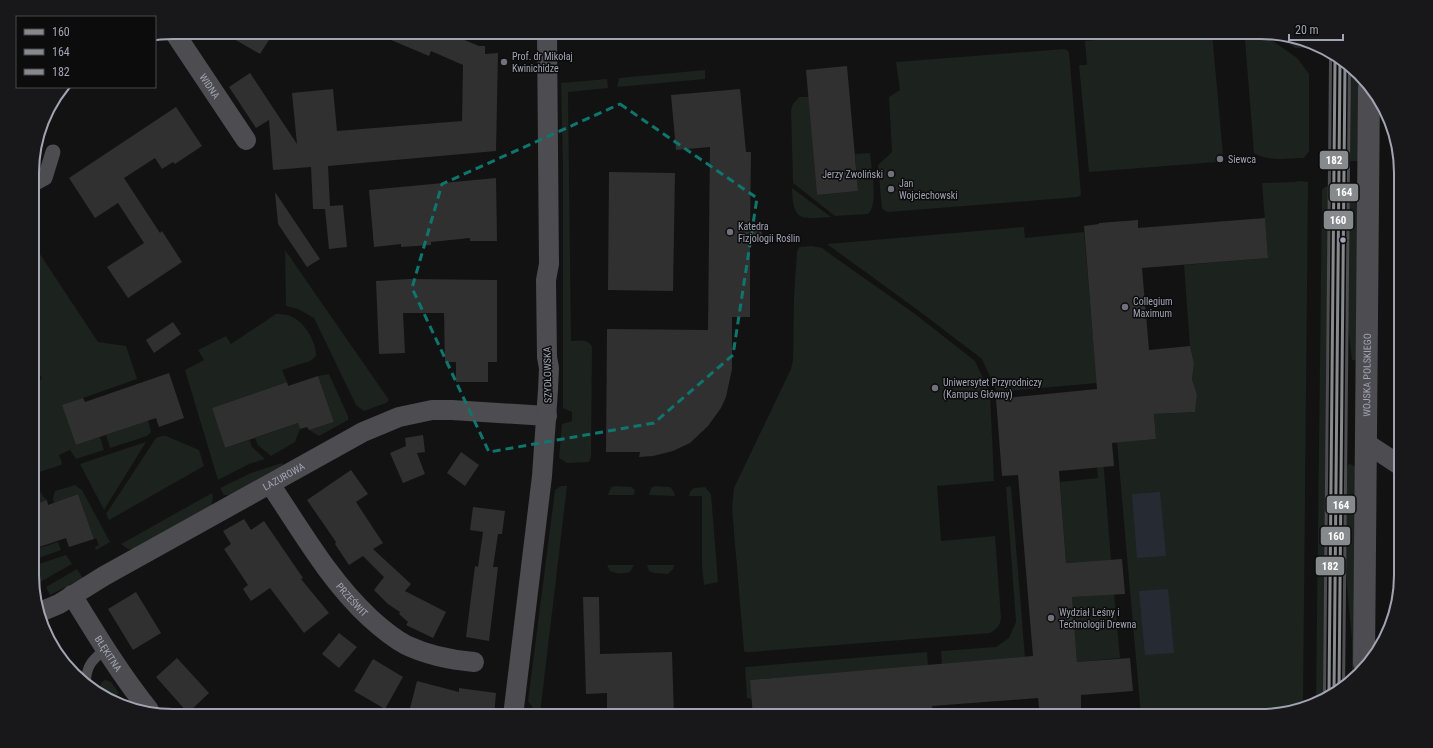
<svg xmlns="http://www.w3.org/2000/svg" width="1433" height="748" viewBox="0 0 1433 748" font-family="'Roboto Condensed',sans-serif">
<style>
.green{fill:#1c221d}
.water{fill:#262b33}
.building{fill:#303031}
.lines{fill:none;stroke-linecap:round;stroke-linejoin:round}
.service{stroke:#4c4c51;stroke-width:10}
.pedestrian{stroke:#4c4c51;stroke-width:15}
.minor{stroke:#4c4c51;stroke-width:20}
.tertiary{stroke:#4c4c51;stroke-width:22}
.bus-1-casing{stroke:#0c0c0d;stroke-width:6}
.bus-2-casing{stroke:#0c0c0d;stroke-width:6}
.bus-3-casing{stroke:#0c0c0d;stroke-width:6}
.bus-1{stroke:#868a8d;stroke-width:3}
.bus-2{stroke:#868a8d;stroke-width:3}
.bus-3{stroke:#868a8d;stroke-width:3}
.marked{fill:none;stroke:#0f766e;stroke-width:3;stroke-dasharray:8 5;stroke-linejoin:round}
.poi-dot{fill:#70717b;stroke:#0c0c0d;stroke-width:1.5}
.bus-dot{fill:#a2a4b3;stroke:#0c0c0d;stroke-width:1.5}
.labels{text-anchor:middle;stroke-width:3;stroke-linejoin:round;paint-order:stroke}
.poi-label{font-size:10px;fill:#a2a4b3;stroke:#0c0c0d;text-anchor:start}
.street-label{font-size:10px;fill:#a2a4b3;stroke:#0c0c0d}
.rim{fill:none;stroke:#a2a4b3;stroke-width:2}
.line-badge{stroke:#0c0c0d;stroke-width:1.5}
.badge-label{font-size:11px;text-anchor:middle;font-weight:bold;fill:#fff}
</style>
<rect width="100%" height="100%" fill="#121212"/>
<path class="green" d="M1191 32H1212L1223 155 1217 156V162L1089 172 1079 65H1087L1085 41Z
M1254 32H1260L1297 58 1309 74V151L1304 158C1288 158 1268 162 1254 153L1245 40Z
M1278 36 1309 44V48H1295Z
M1065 49 1069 52 1081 195 1078 197 888 212 882 209 878 165 892 152 889 97 900 90 896 62Z
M705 70V79L617 87 619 78Z
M1350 70 1359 79V161H1348Z
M607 79 608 88 568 92 571 341C579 341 588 338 592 347L591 457 589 462 567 463 559 458 562 424 572 421V412L563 408V165L561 83Z
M799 97H809L817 195 858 191 855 154 870 153C871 166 879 205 868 214L835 216 793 183 791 110 793 104Z
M1298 181 1308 182 1303 704 1269 716H1141L1117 442 1156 439 1154 414 1195 412 1197 395 1192 379 1194 363 1190 346 1184 265 1268 258 1262 183 1296 182Z
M1348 184H1358L1357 360H1352L1348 327Z
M1330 186 1325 697 1316 700 1322 190 1325 187Z
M792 188 831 217C800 219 793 222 792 188Z
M1395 188 1400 189V273L1393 259 1394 191Z
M1024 227 1025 238 1084 232 1097 383 997 392 982 359 919 311 827 244Z
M32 242 98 342 126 346 137 379 63 405 76 445 100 437 104 450 76 459 70 450 59 455 62 463 61 465 33 474V388L42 378 33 364Z
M812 246 822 248 830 254 915 314 975 361 990 393 994 481 937 486 941 541 995 536 1001 618C1000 626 997 629 990 633L750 652H745L744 650 732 509 734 488 791 369 793 360 794 296 797 252 799 247Z
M285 250 389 400 386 403 364 411 356 405 314 318 298 309 286 306Z
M276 314C293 313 303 322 311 337 314 344 316 348 316 356L310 361 282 370 287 382 212 408 225 448 250 440 252 447 265 459 249 464 218 480 185 370 204 360 198 350 226 336 231 344Z
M329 374 348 416V420L319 436 309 430 334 422 318 376Z
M1100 419 1111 560 1066 563 1060 482 1098 478 1093 420Z
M148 420 151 432 147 436 110 448 106 435Z
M298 423 300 429 295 442 271 456 258 445 255 438Z
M162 436H166L199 450 204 466 109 520 106 514 156 438Z
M146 442 104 510 80 464Z
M282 463 283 465 230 495H224L220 488 251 473Z
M1349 464 1353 465 1355 467 1354 674 1352 677V641L1346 574V467Z
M33 482H34C40 488 40 495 47 500L33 505Z
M75 485 82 490 110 542 96 550 95 547 99 545 96 538 94 539 78 494 54 503 53 498 55 491Z
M561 486H567L540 714 533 708 528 701 555 490Z
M615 486 632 487 635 491 634 495H608L611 487Z
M655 486 670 487 674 492 675 496 649 495 651 488Z
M1011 486 1025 657 942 664 941 651 996 647 1009 638 1016 622 1006 487Z
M705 487 711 494 718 582 704 585 702 566V496H689L690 492 694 488Z
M212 493 213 497 211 506 133 549H128L121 544Z
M58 542 61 550 33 560V550Z
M66 555 72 564 33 586V566Z
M607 565H634L630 572C624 574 616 574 610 571Z
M647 565H674L673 569 668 574 654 573 649 571Z
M77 569 83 578 50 595 46 587Z
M1114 594 1120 658 1077 662 1072 597Z
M927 652 928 666 750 680 752 699 747 698 745 667Z
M105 680 111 682 119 693 110 701 98 691 101 683Z"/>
<path class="water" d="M1160 492 1166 556 1137 558 1132 494Z
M1168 589 1174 653 1145 655 1139 591Z"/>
<path class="building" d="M222 32H274L260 54Z
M372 32H445L479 46H485V54L498 53 496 151 328 166 330 206 343 205 347 247 329 249 325 209H313L311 167 273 170 269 120 256 128 229 87 250 73 297 144 292 93 333 89 337 131 462 121 463 65 431 51 429 56Z
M847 66 858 191 817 195 806 70Z
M740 89 746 152H751L750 228 762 229 761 242H750V317H732V369L726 397 721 408 708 426 690 443 673 451 653 456 639 457 640 452H606L607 329 708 330 710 147 676 150 671 95Z
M176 107 202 146 175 164 173 162 162 169 155 158 124 178 160 233 162 231 182 262 128 298 107 267 144 243 118 203 95 218 69 178Z
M609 172 675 173 673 291 608 290Z
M496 178 497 241H470V238L431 242V245L401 247V244L374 247 369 190Z
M275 192 320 259 307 267 278 224Z
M1265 218 1268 258 1142 268 1149 350 1190 346 1194 363 1192 379 1197 395 1195 412 1154 414 1156 439 1112 443 1114 466 1059 471 1066 563 1122 559 1125 594 1072 597 1077 662 1130 658 1133 691 1081 695V716H1040L1038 698 932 706 933 716H753L750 680 1033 656 1018 475 1002 476 996 399 1097 389 1084 226 1099 224V223L1138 220V228Z
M409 279 497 280V362H488V382H456V362H445L444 313H403L405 353 379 354 376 281Z
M173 322 181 334 154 353 146 340Z
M169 373 184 418 159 427 156 418 76 445 62 405 83 398 85 402Z
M318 376 334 422 309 430 307 427 300 429 298 423 225 448 212 408 287 382 288 386Z
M423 435 425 452 417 453 425 474 403 483 390 453 406 446 405 438Z
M461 452 479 465 465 486 447 473Z
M351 470 368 494 356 502 383 543 373 549 411 584 405 591 446 612 433 638 406 625 408 622 399 614 400 612 388 604 374 590 384 577 363 556 349 565 335 544 336 542 307 500Z
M78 494 94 539 69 547 66 538 33 549V505L47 500 48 505Z
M473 507 505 511 502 534H498L493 567H498L489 641 466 637 475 566 478 567 483 532 470 530Z
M244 519 251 530 264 521 303 578 301 579 329 613 304 633 270 588 251 601 243 589 248 585 224 549 231 544 223 531Z
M136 592 161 633 133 650 108 609Z
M583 597H599L600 654 672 652 674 716H607V693L586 694Z
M339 633 357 647 339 668 322 654Z
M177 658 209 693 188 713 156 677Z
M373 659 403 677 385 709 354 691Z
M417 681 459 692V688L496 693 494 716H408Z"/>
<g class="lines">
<path class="service" d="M86 680C87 664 94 659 105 649"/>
<path class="pedestrian" d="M34 184 45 178 53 152"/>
<g class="minor">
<path id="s1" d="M174 32 246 140"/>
<path d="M1366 443 1401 466"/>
<path id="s2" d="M270 484C301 530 329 580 370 618 381 628 393 638 406 645 427 655 451 660 474 662"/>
<path id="s3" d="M72 595C96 634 120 674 149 710"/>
<path id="s4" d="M40 612 59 604 104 576 363 432 399 417 432 410H452L547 416"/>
<path d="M513 716 542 476 548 390 549 368 547 357 546 280 549 264 547 32"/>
</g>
<g class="tertiary">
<path id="s5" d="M1364 663 1369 88"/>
<path d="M1334 694 1340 62"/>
</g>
<g class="bus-1-casing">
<path id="bus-1" d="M1334 694 1340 62"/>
</g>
<g class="bus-2-casing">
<path id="bus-2" d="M1339 691 1345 66"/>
</g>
<g class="bus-3-casing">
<path id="bus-3" d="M1329 694 1335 62"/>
</g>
<use href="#bus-1" class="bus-1"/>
<use href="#bus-2" class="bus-2"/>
<use href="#bus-3" class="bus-3"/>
</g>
<path class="marked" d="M620 104 757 198 733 355 654 423 489 452 412 288 442 184Z"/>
<g class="poi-dot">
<circle cx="504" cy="62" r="4"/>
<circle cx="1220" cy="159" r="4"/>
<circle cx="891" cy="174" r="4"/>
<circle cx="891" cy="189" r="4"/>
<circle cx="730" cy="232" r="4"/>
<circle cx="1125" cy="307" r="4"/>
<circle cx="935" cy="388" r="4"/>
<circle cx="1051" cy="618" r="4"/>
</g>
<circle class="bus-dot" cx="1343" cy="240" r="3.5"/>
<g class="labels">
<g class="poi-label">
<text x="512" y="60">Prof. dr Mikołaj<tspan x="512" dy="12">Kwinichidze</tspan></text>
<text x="1228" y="163">Siewca</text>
<text x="883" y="178" text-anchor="end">Jerzy Zwoliński</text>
<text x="899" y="187">Jan<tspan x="899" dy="12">Wojciechowski</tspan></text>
<text x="738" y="230">Katedra<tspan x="738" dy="12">Fizjologii Roślin</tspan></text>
<text x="1133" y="305">Collegium<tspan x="1133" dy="12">Maximum</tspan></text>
<text x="943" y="386">Uniwersytet Przyrodniczy<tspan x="943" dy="12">(Kampus Główny)</tspan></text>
<text x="1059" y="616">Wydział Leśny i<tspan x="1059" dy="12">Technologii Drewna</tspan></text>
</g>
<g class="street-label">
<text dy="4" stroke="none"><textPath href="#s1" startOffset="65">WIDNA</textPath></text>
<text transform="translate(547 375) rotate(-91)" y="4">SZYDŁOWSKA</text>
<text dy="4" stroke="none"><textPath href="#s5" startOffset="288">WOJSKA POLSKIEGO</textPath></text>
<text dy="4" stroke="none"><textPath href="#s4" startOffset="279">LAZUROWA</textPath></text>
<text dy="4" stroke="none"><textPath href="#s2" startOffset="142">PRZEŚWIT</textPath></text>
<text dy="4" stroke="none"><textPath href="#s3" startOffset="69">BŁĘKITNA</textPath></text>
</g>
</g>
<path d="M0 0H1433V748H0ZM173 39H1260A134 134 0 0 1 1394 173V575A134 134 0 0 1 1260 709H173A134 134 0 0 1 39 575V173A134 134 0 0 1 173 39Z" fill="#18181a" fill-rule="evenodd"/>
<path class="rim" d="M173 39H1260A134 134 0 0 1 1394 173V575A134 134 0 0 1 1260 709H173A134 134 0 0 1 39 575V173A134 134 0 0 1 173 39Z"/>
<g class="line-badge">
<rect x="1319" y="150" width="30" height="20" rx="4" fill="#868a8d"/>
<rect x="1329" y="183" width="30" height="19" rx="4" fill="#868a8d"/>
<rect x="1323" y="210" width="31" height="20" rx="4" fill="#868a8d"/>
<rect x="1326" y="495" width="30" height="19" rx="4" fill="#868a8d"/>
<rect x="1320" y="526" width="31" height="20" rx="4" fill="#868a8d"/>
<rect x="1315" y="556" width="30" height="20" rx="4" fill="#868a8d"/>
</g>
<g class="badge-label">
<text x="1334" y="164">182</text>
<text x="1344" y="196">164</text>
<text x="1338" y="224">160</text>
<text x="1341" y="509">164</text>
<text x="1336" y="540">160</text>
<text x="1330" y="570">182</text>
</g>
<rect x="16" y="16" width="140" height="72" fill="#0c0c0d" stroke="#48494f"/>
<rect x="24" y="29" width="20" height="6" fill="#868a8d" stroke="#48494f"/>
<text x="52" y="36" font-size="12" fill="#a2a4b3">160</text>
<rect x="24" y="49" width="20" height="6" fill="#868a8d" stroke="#48494f"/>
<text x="52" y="56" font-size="12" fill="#a2a4b3">164</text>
<rect x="24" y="69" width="20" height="6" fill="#868a8d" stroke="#48494f"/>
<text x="52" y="76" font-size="12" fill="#a2a4b3">182</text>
<path d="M1289 34v6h54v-6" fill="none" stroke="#a2a4b3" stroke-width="2"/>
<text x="1295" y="34" font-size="12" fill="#a2a4b3" stroke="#0c0c0d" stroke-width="3" paint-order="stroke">20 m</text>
</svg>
